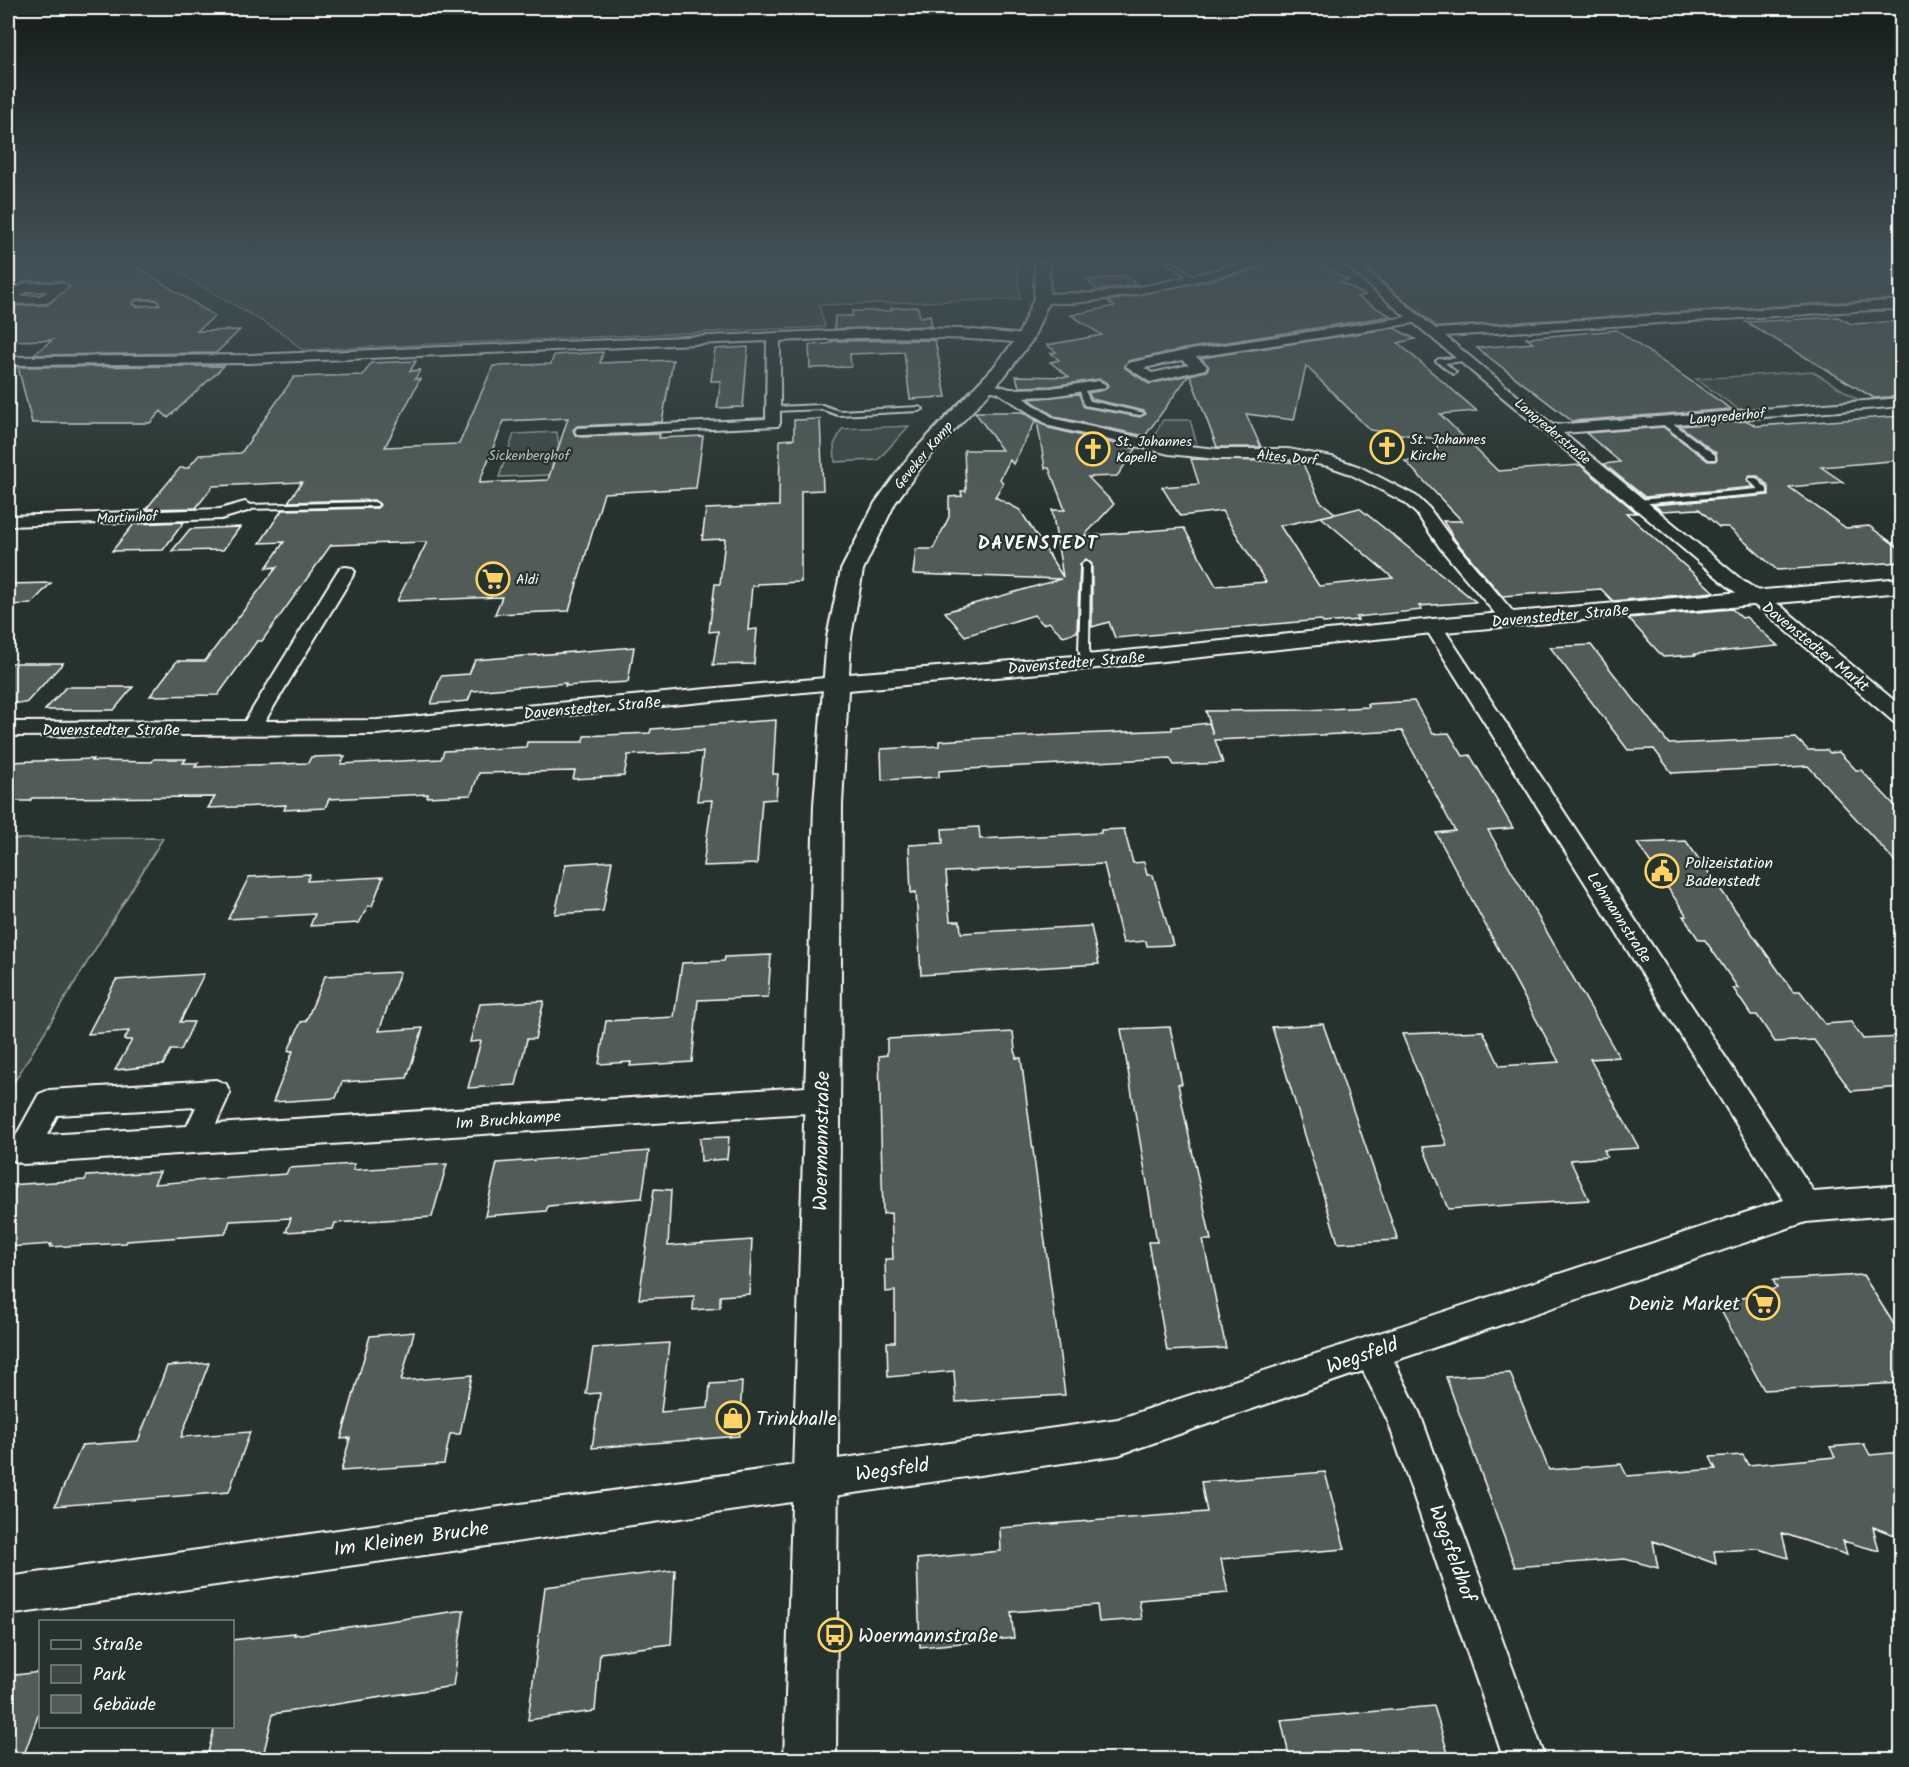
<svg xmlns="http://www.w3.org/2000/svg" width="1909" height="1767" viewBox="0 0 1909 1767" font-family="Kalam,sans-serif">
<style>
.green{fill:#3e4944;stroke:#9ea4a2;stroke-width:1.5}
.building{fill:#515c57;stroke:#fff;stroke-width:1.5;fill-rule:evenodd}
.lines{fill:none;stroke-linecap:round;stroke-linejoin:round}
.service-casing{stroke:#fff;stroke-width:4}
.minor-casing{stroke:#fff;stroke-width:4}
.tertiary-casing{stroke:#fff;stroke-width:4}
.service{fill:#26332d;fill-rule:evenodd}
.minor{fill:#26332d;fill-rule:evenodd}
.tertiary{fill:#26332d;fill-rule:evenodd}
.labels{text-anchor:middle;stroke-width:4.5;stroke-linejoin:round;paint-order:stroke}
.far-street-label{font-size:14px;fill:#fff;stroke:#26332d}
.far-poi-label{font-size:14px;fill:#fff;stroke:#26332d;text-anchor:start}
.far-park-label{font-size:14px;fill:#bbbfbe;stroke:#26332d}
.street-label{font-size:16px;fill:#fff;stroke:#26332d}
.poi-label{font-size:16px;fill:#fff;stroke:#26332d;text-anchor:start}
.far-district-label{font-size:18px;font-weight:bold;letter-spacing:1.5px;fill:#fff;stroke:#26332d}
.near-street-label{font-size:20px;fill:#fff;stroke:#26332d}
.near-poi-label{font-size:20px;fill:#fff;stroke:#26332d;text-anchor:start}
</style>
<rect width="100%" height="100%" fill="#26332d"/>
<filter id="ink" filterUnits="userSpaceOnUse"><feTurbulence type="fractalNoise" baseFrequency=".0167" numOctaves="2"/><feDisplacementMap in="SourceGraphic" scale="12" xChannelSelector="R" yChannelSelector="G"/><feConvolveMatrix kernelMatrix="1 2 1 2 8 2 1 2 1" color-interpolation-filters="sRGB"/></filter>
<g filter="url(#ink)">
<path class="green" d="M162 263H1017L1020 299 819 305 825 327 302 350 284 334Z
M1360 263H1901V306L1888 299 1438 327Z
M1812 371 1862 402 1741 411 1696 379Z
M1163 420H1190L1198 448 1152 440Z
M909 426 878 460 835 462 834 445 842 429Z
M557 432 559 447 549 475 499 477 514 434Z
M163 838 8 1092V839Z"/>
<path class="building" d="M8 263H131L215 316 197 331 240 330 216 353 33 355 52 340 8 341V306L47 305 70 287 62 281H25L8 292ZM137 299H156L160 304 137 307 132 304Z
M1269 263H1317L1348 280 1340 282 1365 295 1357 297 1391 316 1184 349 1128 361 1125 368 1149 384 1189 375 1145 436 1056 417 1029 399 1079 394 1084 407 1140 417 1146 414 1144 411 1092 399 1088 393 1104 390 1108 386 1107 383 1100 379 1051 386 1019 387 1016 376 1069 377 1050 362 1059 360 1051 353 1056 352 1047 345 1102 335 1071 315 1114 306 1108 301 1215 279 1262 268Z
M1126 276 1138 285 1097 290 1087 280Z
M918 307 920 317 930 315 932 326 834 329 835 316H852V311H891V308Z
M1838 317 1851 324 1902 321V396L1874 398 1746 322Z
M1394 328 1415 339 1398 343 1477 411 1440 414 1498 471 1580 465 1637 513H1626L1714 592 1613 601 1601 589 1502 596 1455 540 1443 521H1462L1405 461H1436L1438 439 1370 430 1306 366 1294 420 1246 414 1261 447H1217L1190 375 1206 371 1209 367 1201 358Z
M1617 330 1731 409 1572 421 1477 348 1533 343 1526 338Z
M935 340 946 397 910 399 904 352 850 354 851 367 810 368 809 345 827 344 833 341Z
M748 347 743 407 717 408 721 381H711L715 349Z
M603 352 600 363 673 360 662 422 577 426 573 430 575 435 582 437 660 434 659 438 703 436 696 488 604 493 569 611 495 614 502 597 397 601 427 542 331 545 262 641H257L218 695 150 696 177 661H205L277 567 266 568 284 542 260 543 282 510 377 508 380 505 374 500 288 502 302 482 213 486 196 508 146 509 180 468H188L199 455 241 453 294 377 363 375 371 363 416 361 410 371 420 370 415 379H420L385 447 459 444 493 366 551 364 554 355ZM568 418 548 480 479 483 504 421Z
M224 366 168 418 161 411 150 423H32L18 367Z
M975 412H1023L1036 420 1013 464 1010 460 1000 479 1003 483 995 497 1020 510 1063 577 1052 510H1065L1049 468H1045L1037 420 1049 428 1136 449 1117 476 1088 477 1114 504 1084 536 1184 528 1216 586 1266 582 1222 511 1180 516 1162 487 1199 484 1191 459 1290 462 1303 464 1320 501 1336 514 1359 508 1476 602 1419 606 1422 610 1356 617 1358 620 1323 623 1321 620 1115 638 1109 622 1092 627V564L1086 559 1080 564 1077 632 1063 636 1049 622 1043 624 1034 615 965 636 945 612 1061 579 913 574 916 549H933L949 517V497L962 496 961 491H966L964 450H1002ZM1334 514 1321 517 1393 578 1319 586 1280 526Z
M1902 416V460L1821 467 1843 482 1789 487 1846 528 1869 526 1902 550V562L1777 570 1728 527H1719L1699 509 1662 511 1654 505 1769 495V487L1758 476H1750L1747 479 1753 487 1645 497 1604 464 1620 462 1586 433 1663 427 1708 461H1715L1717 459 1716 453 1680 426 1748 421 1756 426Z
M820 419 823 490 801 491V582L757 584V586H752L748 630 757 629 754 664 713 665 718 631 709 632 715 584H720L725 539 702 540 706 509 779 506 780 440 794 439V420Z
M184 522 163 550 112 551 134 524Z
M240 527 223 550 172 551 190 529Z
M51 583 31 604 8 605V584Z
M1732 609 1742 618 1746 617 1778 646 1695 654 1696 655 1663 657 1628 618Z
M1591 645 1669 744 1796 738 1808 750H1827L1830 753 1839 752 1856 770H1861L1902 813V869L1808 766 1672 773 1654 749 1628 750 1550 647Z
M634 647 628 682 565 686 566 683 472 691 468 701 431 704 441 676 469 674 475 660Z
M8 663H63L26 703H8Z
M66 687H133L114 710H45Z
M1414 701 1433 734 1449 733 1463 756 1470 755 1513 828 1488 830 1619 1057 1590 1059 1639 1148 1604 1150 1607 1157 1570 1160 1589 1200 1448 1209 1423 1147 1447 1145 1402 1034 1483 1031 1500 1066 1559 1062 1436 833 1455 831 1402 731 1215 740 1223 763 1174 765 1170 758 968 769 939 771V777L882 780 881 749 939 746V741L987 738 1172 730V727L1209 723 1213 734 1206 711 1307 710 1369 707 1368 704Z
M776 720 773 774H778L776 799 762 800 757 864 703 866 712 800 697 801 703 752 628 755 624 776 573 779 575 771 479 773 471 795 427 797 428 794 329 799 325 808 284 810 286 805 208 808 215 797 32 798 30 801H8V762L93 759 91 761 152 762 154 759H186L183 763H198L195 767 308 763 311 757 345 756 341 764 441 759 444 751 526 747 527 742H583L584 736 650 733 651 729Z
M979 827 980 839 1101 833V830L1124 829 1133 863 1144 862 1147 875H1153L1173 945 1147 946 1146 941 1123 943 1104 864 946 872 950 921H960L961 933 1091 926 1099 964 921 975 916 892 911 893 909 845 943 843 942 829Z
M1686 841 1793 991H1800L1825 1024 1851 1022 1863 1039 1902 1037V1087L1851 1091 1814 1040 1775 1042 1757 1015H1751L1733 988H1738L1705 940H1699L1683 916H1687L1637 843Z
M612 861 603 911 555 914 566 864Z
M310 874 307 881 383 877 372 906H368L359 923 310 926 315 914 228 919 249 877Z
M771 955 768 997 698 1000 692 1062 630 1066 631 1062 599 1064 606 1021 674 1017 682 963 724 961 725 957Z
M400 972 379 1031 423 1028 407 1078 342 1082 336 1098 273 1102 293 1051H288L301 1022 306 1021 325 976Z
M204 974 180 1022H194L181 1050H171L163 1065 115 1070 132 1040H124L129 1031 88 1034 116 980Z
M544 1001 535 1039H527L516 1085 468 1088 481 1041 470 1042 480 1004Z
M1323 1024 1335 1058 1398 1240 1338 1243 1272 1027Z
M1170 1027 1182 1084H1178L1211 1240H1203L1226 1348 1167 1351 1148 1242H1157L1121 1029Z
M1013 1032 1016 1058H1021L1065 1395 956 1402 954 1371 888 1377 887 1342H895V1291L886 1292 885 1259H893L891 1213 883 1214 879 1056 887 1055V1039Z
M729 1137 727 1159 701 1161 700 1138Z
M649 1151 642 1198 548 1206 546 1211 485 1216 497 1163Z
M355 1164 353 1170 447 1164 432 1217 335 1223 333 1229 286 1232 291 1218 230 1221 225 1234 127 1241 126 1243 50 1247 52 1244 8 1247V1185L85 1180 87 1176 160 1172 154 1184 286 1174 289 1168Z
M654 1189 671 1190 668 1246 752 1240 749 1294 720 1296V1308L693 1310 694 1296 639 1299Z
M1863 1275 1902 1337V1383L1764 1390 1718 1305 1777 1288 1773 1280Z
M414 1332 401 1381 472 1375 460 1434H450L444 1464 341 1471 350 1438 341 1439 370 1336Z
M669 1343 661 1412 708 1408 710 1384 742 1382 739 1436 592 1448 600 1393 586 1394 593 1348Z
M209 1363 181 1437 250 1432 229 1492 55 1506 82 1445 138 1441 167 1366Z
M1510 1373 1549 1470 1621 1464 1627 1476 1716 1469 1710 1457 1743 1455 1748 1465 1835 1457 1830 1447 1864 1444 1870 1455 1902 1452V1538L1873 1527 1879 1551 1843 1541 1847 1555 1782 1533 1788 1558 1759 1549 1714 1551 1716 1564 1653 1541 1658 1568 1625 1559 1515 1567 1446 1377Z
M1325 1472 1345 1549 1221 1559 1228 1593 1139 1600 1142 1619 1099 1622 1097 1605 1011 1612 1014 1638 920 1647 917 1559 1001 1551 1000 1528 1207 1512 1201 1482Z
M675 1570 671 1644 600 1653 595 1711 528 1720 545 1587Z
M464 1610 453 1686 273 1714 262 1760H206L215 1726H232V1640L295 1633 294 1635Z
M40 1672V1710L22 1760H8V1676Z
M1434 1706 1450 1760H1290L1281 1720Z"/>
<g class="lines">
<g class="service-casing">
<path id="service" d="M1168 263H1175L1195 278 1190 279Z
M156 301 158 304 137 305 134 303 137 301Z
M1467 358V360L1465 361 1445 363 1456 372 1453 374 1436 361 1439 359Z
M1079 387H1083L1090 401 1144 413 1140 415 1084 405Z
M822 405 839 411 919 407 923 409 919 411 838 415 821 409 774 411 770 409 774 407Z
M1661 419H1667L1715 455V459H1709L1661 423Z
M1750 478H1756L1767 489V493L1638 504 1634 502 1638 500 1758 489 1749 480Z
M374 502 378 504 377 506 245 509 241 507 245 505Z
M1086 561 1090 564 1089 649 1092 662 1087 665 1082 662 1079 649 1082 564Z"/>
</g>
<g class="minor-casing">
<path id="minor" d="M1244 263H1267L1261 266C1227 274 1058 318 1036 298 1043 291 1082 294 1095 293 1145 289 1195 274 1244 263Z
M1343 263H1356L1436 329 1892 301 1902 305V314L1890 309 1445 336 1553 425 1902 398V406L1563 433 1743 581 1781 606 1902 707V725L1895 723 1767 614 1731 589 1414 323 1196 357 1207 366 1205 369 1150 382 1126 366 1128 363 1184 351 1406 317ZM1182 360 1189 365 1152 373 1144 368Z
M25 283H62L68 287 47 303 8 304V294ZM28 291H49L40 296H20Z
M901 328 963 329 1025 335 1032 339 1025 343C943 335 863 337 780 341V423L778 426 582 435 577 434 575 431 577 428 766 419 767 341 250 363 8 365V357L250 355Z
M1099 381 1106 385 1104 388 1051 396 1022 397 1055 419 1169 444 1217 449H1288L1332 457 1360 467 1416 496 1429 508 1453 541 1520 620 1518 624H1504L1441 549 1417 514 1404 502 1348 473 1328 466 1288 459H1217L1169 454 1050 426 997 392 981 389 979 386 986 382 1010 389 1051 388Z
M245 502 253 507 251 510 221 519 8 526V516L220 509Z
M346 567 352 568 355 572 265 721 377 720 835 677 842 679 845 683 842 687 835 689 377 734 8 736V722L245 721 337 572 340 568Z
M1433 620 1440 622 1442 626 1814 1192 1902 1185V1214L1806 1222 1394 1361 1420 1414 1546 1760H1504L1388 1421 1363 1371 1118 1455 8 1615V1577L1118 1419 1784 1200 1424 626 1426 622Z
M216 1080 226 1084 230 1093 216 1124 822 1086 832 1090 836 1099 832 1108 822 1112 23 1164 13 1160 8 1150 39 1094 49 1090ZM196 1107 187 1126 47 1135 57 1115Z"/>
</g>
<g class="tertiary-casing">
<path id="tertiary" d="M1035 263H1049L1050 298 1033 339 1004 377 924 463 895 503 863 570 851 637 849 674 1087 655 1433 619 1902 578V592L1433 633 1087 669 848 690 842 805 836 1760H784L814 805 827 637 841 570 875 503 910 455 992 369 1017 338 1034 298Z"/>
</g>
<use href="#service" class="service"/>
<use href="#minor" class="minor"/>
<use href="#tertiary" class="tertiary"/>
</g>
</g>
<linearGradient id="sky" x2="0" y2="1"><stop stop-color="#151c19"/><stop offset="0.51" stop-color="#415057"/><stop offset="1" stop-color="#415057" stop-opacity="0"/></linearGradient>
<rect width="1909" height="511" fill="url(#sky)"/>
<defs>
<g id="church-ring" transform="scale(1.725)"><circle r="9.5" fill="#26332d" stroke="#ffd166" stroke-width="1.5"/><path d="M-1.2-6h2.4v3.5h3.3v2.4h-3.3V6h-2.4V-.1h-3.3v-2.4h3.3Z" fill="#ffd166"/></g>
<g id="supermarket-ring" transform="scale(1.725)"><circle r="9.5" fill="#26332d" stroke="#ffd166" stroke-width="1.5"/><path d="M-6-5.5h2.5l.6 2H6L4.5 2H-2.5L-4.4-4H-6ZM-1.5 3.2a1.3 1.3 0 1 0 .1 0ZM3 3.2a1.3 1.3 0 1 0 .1 0Z" fill="#ffd166"/></g>
<g id="civic-ring" transform="scale(1.725)"><circle r="9.5" fill="#26332d" stroke="#ffd166" stroke-width="1.5"/><path d="M-.6-6.5H3V-4.5H.6V-3L4-1V1h2V6H-6V1h2V-1L-.6-3ZM-1.2 2.5V6h2.4V2.5Z" fill="#ffd166"/></g>
<g id="shop-ring" transform="scale(1.725)"><circle r="9.5" fill="#26332d" stroke="#ffd166" stroke-width="1.5"/><path d="M-5-2.5h2.3a2.7 3.5 0 0 1 5.4 0H5L5.5 6h-11ZM-1.5-2.5h3a1.5 2.3 0 0 0-3 0Z" fill="#ffd166"/></g>
<g id="bus-ring" transform="scale(1.725)"><circle r="9.5" fill="#26332d" stroke="#ffd166" stroke-width="1.5"/><path d="M-5-6H5V4H4V6H2V4H-2V6H-4V4H-5ZM-3.5-4V0h7V-4ZM-3.5 1.2v1.5H-2V1.2ZM2 1.2v1.5H3.5V1.2Z" fill="#ffd166"/></g>
</defs>
<g fill-rule="evenodd">
<use href="#church-ring" x="1387" y="447"/>
<use href="#church-ring" x="1093" y="449"/>
<use href="#supermarket-ring" x="493" y="579"/>
<use href="#civic-ring" x="1662" y="871"/>
<use href="#supermarket-ring" x="1763" y="1303"/>
<use href="#shop-ring" x="733" y="1418"/>
<use href="#bus-ring" x="835" y="1635"/>
</g>
<g class="labels">
<g class="far-street-label">
<text transform="translate(1727 416) rotate(-5)" y="5">Langrederhof</text>
<text transform="translate(1553 431) rotate(40)" y="5">Langrederstraße</text>
<text transform="translate(923 455) rotate(-50)" y="5">Geveker Kamp</text>
<text transform="translate(1287 457) rotate(5)" y="5">Altes Dorf</text>
<text transform="translate(127 517) rotate(-2)" y="5">Martinihof</text>
</g>
<g class="far-poi-label">
<text x="1410" y="444">St. Johannes<tspan x="1410" dy="16">Kirche</tspan></text>
<text x="1116" y="446">St. Johannes<tspan x="1116" dy="16">Kapelle</tspan></text>
<text x="516" y="584">Aldi</text>
</g>
<g class="far-park-label">
<text x="529" y="460">Sickenberghof</text>
</g>
<g class="street-label">
<text transform="translate(1560 615) rotate(-5)" y="6">Davenstedter Straße</text>
<text transform="translate(1816 646) rotate(39)" y="6">Davenstedter Markt</text>
<text transform="translate(1076 662) rotate(-5)" y="6">Davenstedter Straße</text>
<text transform="translate(592 707) rotate(-5)" y="6">Davenstedter Straße</text>
<text x="111" y="735">Davenstedter Straße</text>
<text transform="translate(1620 917) rotate(57)" y="6">Lehmannstraße</text>
<text transform="translate(508 1119) rotate(-4)" y="6">Im Bruchkampe</text>
</g>
<g class="poi-label">
<text x="1685" y="868">Polizeistation<tspan x="1685" dy="18">Badenstedt</tspan></text>
</g>
<g class="far-district-label">
<text x="1038" y="549">DAVENSTEDT</text>
</g>
<g class="near-street-label">
<text transform="translate(821 1141) rotate(-89)" y="7">Woermannstraße</text>
<text transform="translate(1362 1355) rotate(-19)" y="7">Wegsfeld</text>
<text transform="translate(892 1469) rotate(-8)" y="7">Wegsfeld</text>
<text transform="translate(411 1538) rotate(-8)" y="7">Im Kleinen Bruche</text>
<text transform="translate(1453 1553) rotate(70)" y="7">Wegsfeldhof</text>
</g>
<g class="near-poi-label">
<text x="1740" y="1310" text-anchor="end">Deniz Market</text>
<text x="756" y="1425">Trinkhalle</text>
<text x="858" y="1642">Woermannstraße</text>
</g>
</g>
<rect width="1909" height="1767" fill="none" stroke="#26332d" stroke-width="30"/>
<rect x="15" y="15" width="1879" height="1737" fill="none" stroke="#fff" stroke-width="2" filter="url(#ink)"/>
<rect x="39" y="1620" width="195" height="108" fill="#26332d" stroke="#7d8581" stroke-width="1.5"/>
<rect x="51" y="1640" width="30" height="9" fill="#26332d" stroke="#7d8581" stroke-width="1.5"/>
<text x="93" y="1650" font-size="18" fill="#ffffff">Straße</text>
<rect x="51" y="1665" width="30" height="18" fill="#3e4944" stroke="#7d8581" stroke-width="1.5"/>
<text x="93" y="1680" font-size="18" fill="#ffffff">Park</text>
<rect x="51" y="1695" width="30" height="18" fill="#515c57" stroke="#7d8581" stroke-width="1.5"/>
<text x="93" y="1710" font-size="18" fill="#ffffff">Gebäude</text>
</svg>
